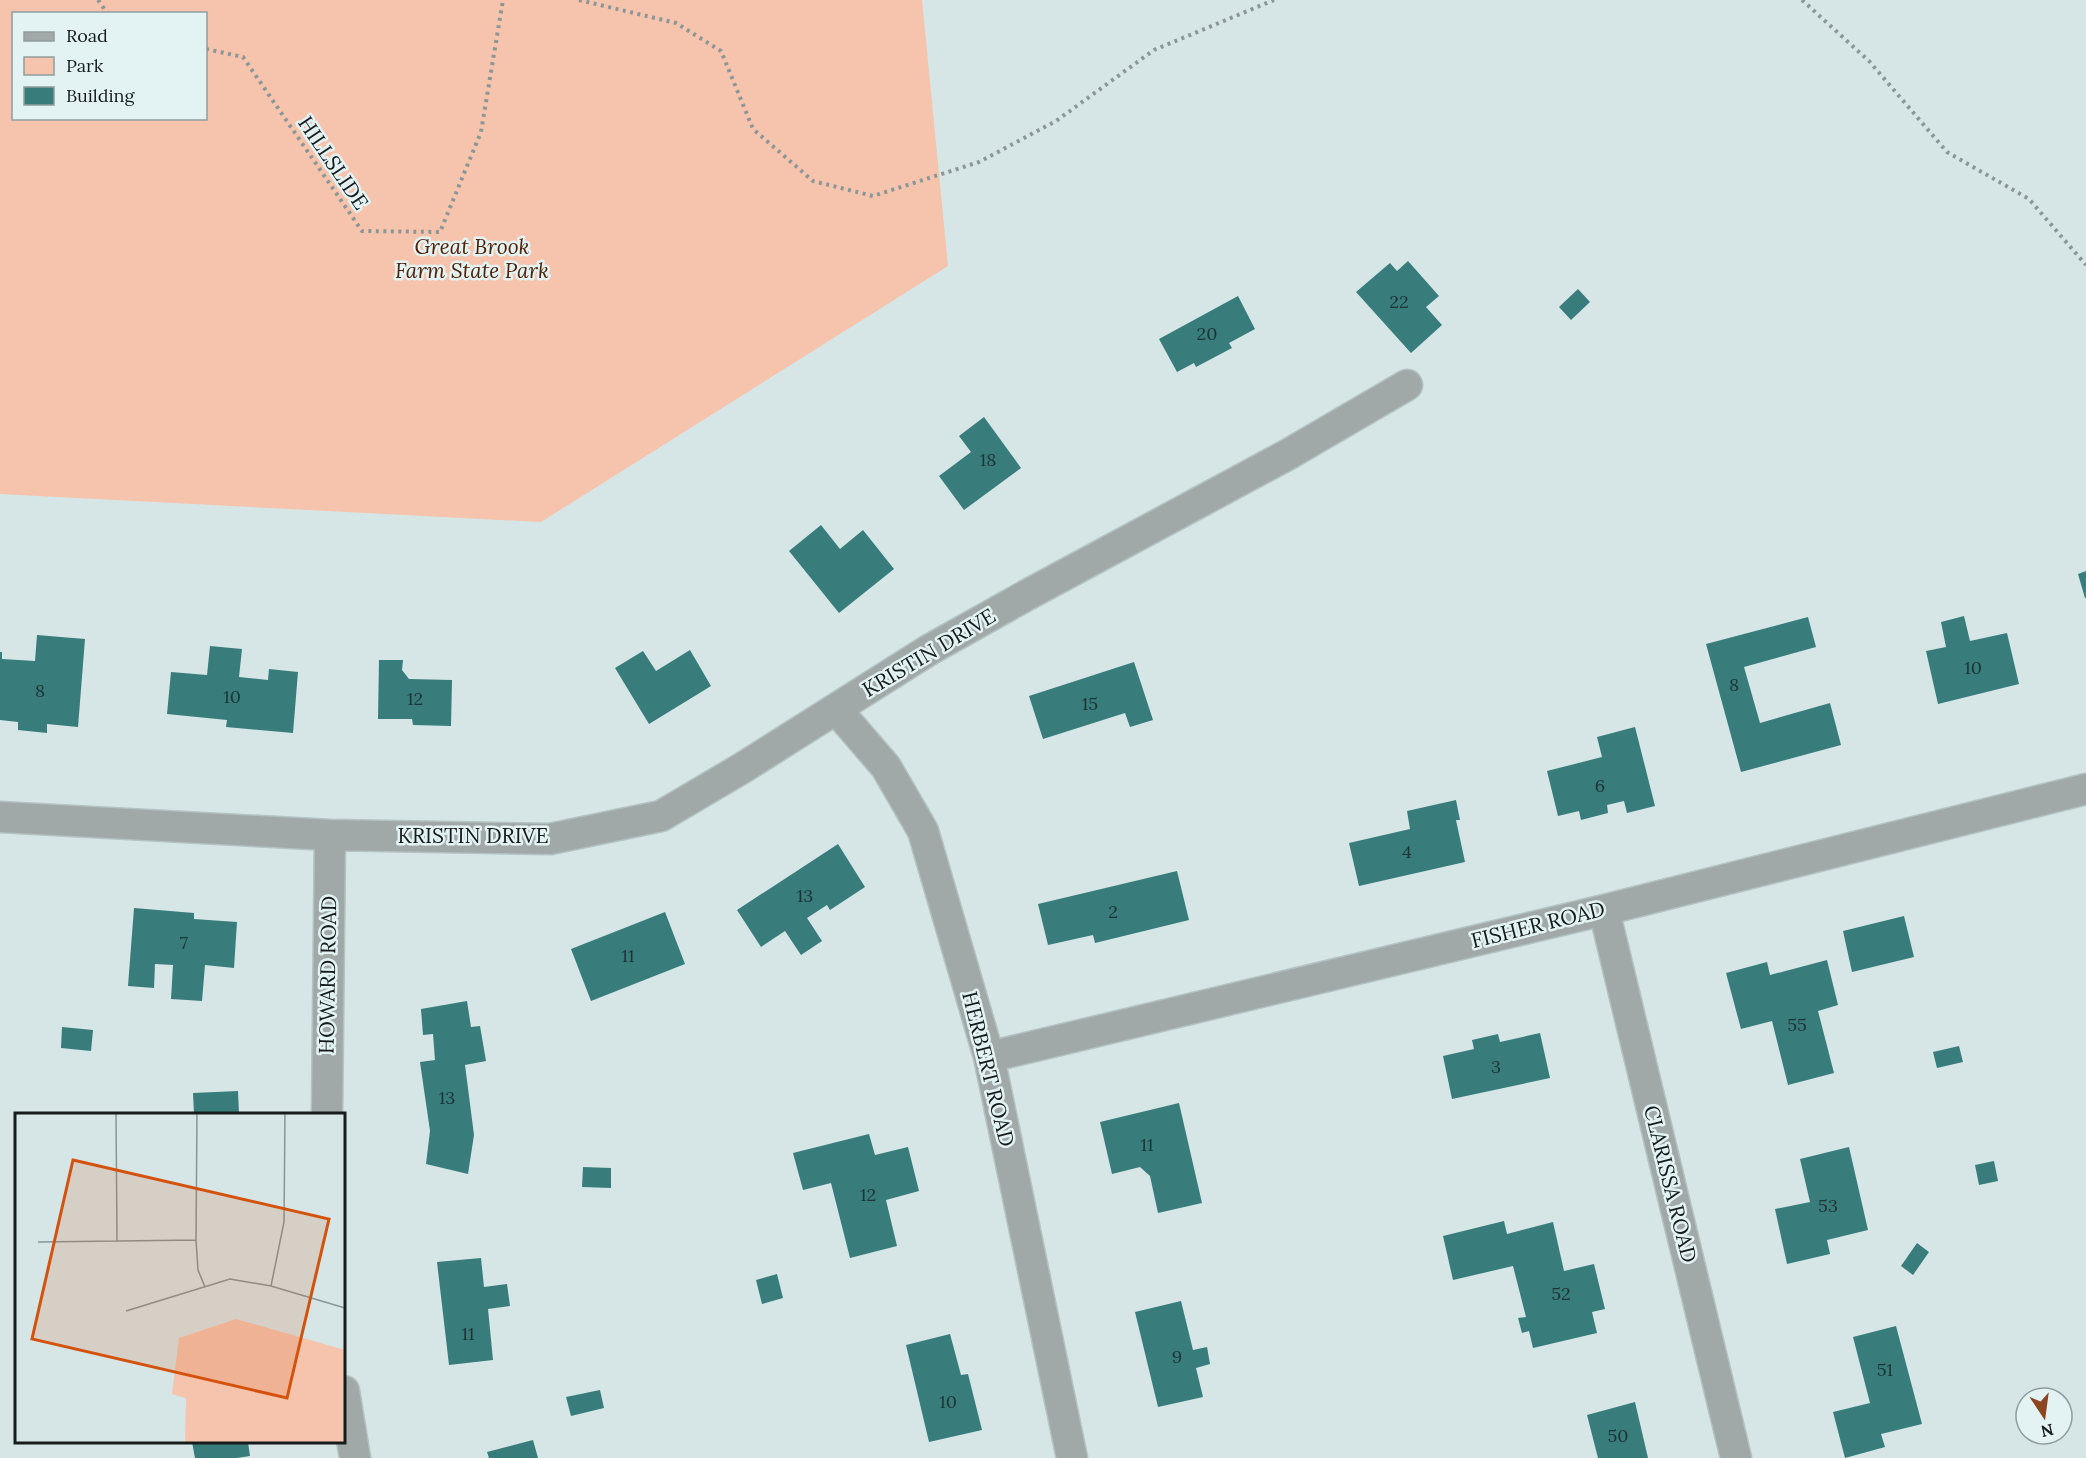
<svg xmlns="http://www.w3.org/2000/svg" width="2086" height="1458" viewBox="0 0 2086 1458" font-family="Lora,serif">
<style>
.green{fill:#f6c3ac;fill-rule:evenodd}
.building{fill:#387c7c}
.lines{fill:none;stroke-linecap:round;stroke-linejoin:round}
.street-casing{stroke:#b3c2c2;stroke-width:33}
.path{stroke:#8b9797;stroke-width:4;stroke-dasharray:3 4.5;stroke-linecap:butt}
.street{stroke:#a1a8a8;stroke-width:30}
.labels{text-anchor:middle;stroke-width:5;stroke-linejoin:round;paint-order:stroke}
.number-label{font-size:18px;fill:#1e3434}
.street-label{font-size:21px;fill:#161c1c;stroke:#e3f3f3}
.park-label{font-size:21px;font-style:italic;fill:#512209;stroke:#e3f3f3}
.inset-road{fill:none;stroke:#899595;stroke-width:1.5}
.view{fill:#d3530e;fill-opacity:0.15;stroke:#d3530e;stroke-width:3}
.inset-edge{fill:none;stroke:#161c1c;stroke-width:3}
</style>
<rect width="100%" height="100%" fill="#d6e6e6"/>
<path class="green" d="M0 0H922L948 266 541 522 0 494ZM14 14H206V118H14Z"/>
<path class="building" d="M1408 261 1439 296 1426 307 1442 325 1411 353 1356 292 1390 263 1397 271Z
M1578 289 1590 302 1571 320 1559 307Z
M1238 296 1255 329 1229 343 1232 348 1196 367 1194 363 1177 372 1159 339Z
M984 417 1021 468 964 510 939 476 971 452 959 436Z
M821 525 840 549 863 530 894 569 839 613 789 551Z
M2086 571V598H2085L2078 574Z
M1964 616 1970 641 2007 633 2019 684 1938 704 1926 651 1946 647 1941 622Z
M1808 617 1816 647 1744 667 1760 723 1830 703 1841 745 1741 772 1706 644Z
M37 635 85 639 78 727 47 724V733L18 730V722L0 720V652H2V659L35 661Z
M210 646 242 649 239 677 268 680 269 669 298 672 293 733 226 727 227 720 167 714 171 672 207 675Z
M690 650 711 686 649 724 615 668 643 651 656 671Z
M379 660H403L402 670 409 679 452 680 451 726 413 725 412 719H378Z
M1134 662 1153 720 1130 727 1125 713 1043 739 1029 696Z
M1635 727 1655 806 1627 813 1624 801 1607 805 1608 813 1581 820 1579 811 1558 816 1547 771 1602 757 1597 737Z
M1456 800 1460 820H1456L1465 862 1359 886 1349 843 1410 829 1407 811Z
M838 844 865 887 830 910 827 905 807 918 822 941 801 955 785 931 761 947 737 910Z
M1177 871 1189 920 1095 943 1093 935 1048 945 1038 904Z
M134 908 194 913V919L237 922 234 968 205 965 202 1001 171 999 173 965 155 964 154 988 128 986Z
M665 912 685 964 591 1001 571 949Z
M1904 916 1914 957 1852 972 1843 931Z
M1827 960 1838 1005 1818 1011 1834 1073 1788 1085 1772 1021 1741 1029 1726 973 1767 962 1770 975Z
M467 1001 471 1027 480 1026 486 1061 465 1065 474 1135 468 1174 426 1164 430 1131 420 1062 435 1060 433 1034 423 1035 421 1009Z
M62 1027 93 1030 91 1051 61 1048Z
M1540 1033 1550 1078 1452 1099 1443 1056 1474 1049 1472 1040 1498 1034 1500 1042Z
M1959 1046 1963 1062 1937 1068 1933 1052Z
M238 1091 239 1114H194L193 1093Z
M1179 1103 1202 1203 1158 1213 1150 1176 1140 1167 1112 1174 1100 1122Z
M869 1134 875 1155 908 1147 919 1191 886 1200 897 1246 850 1258 831 1183 803 1190 793 1153Z
M1849 1147 1868 1230 1827 1240 1830 1254 1787 1264 1775 1209 1810 1202 1800 1159Z
M1994 1161 1998 1181 1979 1185 1975 1165Z
M583 1167 611 1168V1188L582 1187Z
M1504 1221 1507 1234 1553 1222 1564 1271 1594 1264 1605 1309 1592 1312 1597 1333 1533 1348 1529 1331 1522 1333 1518 1318 1526 1317 1513 1266 1453 1280 1443 1236Z
M1917 1243 1929 1252 1913 1275 1901 1266Z
M481 1258 484 1287 507 1284 510 1306 488 1309 493 1360 449 1365 437 1262Z
M777 1274 783 1298 762 1304 756 1280Z
M1181 1301 1193 1350 1207 1347 1210 1364 1196 1368 1203 1397 1158 1407 1135 1312Z
M1896 1326 1922 1424 1881 1434 1885 1447 1845 1458 1833 1412 1870 1403 1853 1337Z
M950 1334 961 1375 968 1374 982 1430 929 1442 906 1345Z
M600 1390 604 1408 571 1416 566 1397Z
M1635 1402 1648 1458H1598L1587 1415Z
M533 1440 538 1458H489L487 1452Z
M192 1442H248L250 1456 237 1458H195Z"/>
<g class="lines">
<g class="street-casing">
<path id="street" d="M836 709 886 767 923 831 989 1057 1072 1458
M0 817 330 835 550 839 661 816 744 767 929 650 1027 595 1287 455 1407 385
M1604 910 1736 1458
M989 1057 1604 910 2086 789
M327 1114 330 835
M344 1391 355 1458"/>
</g>
<path class="path" d="M98 0 108 14
M579 0 676 23 721 51 753 129 813 181 873 196 979 162 1056 121 1154 50 1274 0
M1802 0 1869 61 1947 152 2029 199 2086 265
M206 49 243 57 362 231 440 232 481 132 503 0"/>
<use href="#street" class="street"/>
</g>
<g class="labels">
<g class="number-label">
<text x="1399" y="308">22</text>
<text x="1207" y="340">20</text>
<text x="988" y="466">18</text>
<text x="1973" y="674">10</text>
<text x="1734" y="691">8</text>
<text x="40" y="697">8</text>
<text x="232" y="703">10</text>
<text x="415" y="705">12</text>
<text x="1090" y="710">15</text>
<text x="1600" y="792">6</text>
<text x="1407" y="858">4</text>
<text x="805" y="902">13</text>
<text x="1113" y="918">2</text>
<text x="184" y="949">7</text>
<text x="628" y="962">11</text>
<text x="1797" y="1031">55</text>
<text x="1496" y="1073">3</text>
<text x="447" y="1104">13</text>
<text x="1147" y="1151">11</text>
<text x="868" y="1201">12</text>
<text x="1828" y="1212">53</text>
<text x="1561" y="1300">52</text>
<text x="468" y="1340">11</text>
<text x="1177" y="1363">9</text>
<text x="1885" y="1376">51</text>
<text x="948" y="1408">10</text>
<text x="1618" y="1442">50</text>
</g>
<g class="street-label">
<text transform="translate(333 163) rotate(56)" y="7">HILLSLIDE</text>
<text transform="translate(929 653) rotate(-31)" y="7">KRISTIN DRIVE</text>
<text x="473" y="843">KRISTIN DRIVE</text>
<text transform="translate(1538 925) rotate(-14)" y="7">FISHER ROAD</text>
<text transform="translate(328 975) rotate(-89)" y="7">HOWARD ROAD</text>
<text transform="translate(988 1069) rotate(76)" y="7">HERBERT ROAD</text>
<text transform="translate(1670 1184) rotate(76)" y="7">CLARISSA ROAD</text>
</g>
<g class="park-label">
<text x="472" y="254">Great Brook<tspan x="472" dy="24">Farm State Park</tspan></text>
</g>
</g>
<g transform="translate(15 1113)">
<rect width="330" height="330" fill="#d6e6e6"/>
<path d="M221 206 330 237V330H170L171 285 157 281 164 225Z" fill="#f6c3ac"/>
<path class="inset-road" d="M101 0 102 128M182 0 181 127 183 157 190 174M23 129 181 127M256 173 269 109 270 0M111 198 215 166 256 173 330 195"/>
<path class="view" d="M58 47 314 106 272 285 17 226Z"/>
<rect width="330" height="330" class="inset-edge"/>
</g>
<rect x="12" y="12" width="195" height="108" fill="#e3f3f3" stroke="#919d9d" stroke-width="1.5"/>
<rect x="24" y="32" width="30" height="9" fill="#a1a8a8" stroke="#919d9d" stroke-width="1.5"/>
<text x="66" y="42" font-size="18" fill="#161c1c">Road</text>
<rect x="24" y="57" width="30" height="18" fill="#f6c3ac" stroke="#919d9d" stroke-width="1.5"/>
<text x="66" y="72" font-size="18" fill="#161c1c">Park</text>
<rect x="24" y="87" width="30" height="18" fill="#387c7c" stroke="#919d9d" stroke-width="1.5"/>
<text x="66" y="102" font-size="18" fill="#161c1c">Building</text>
<g transform="translate(2044 1416) rotate(167)"><circle r="28" fill="#e3f3f3" stroke="#919d9d" stroke-width="1.5"/>
<path d="M0-4.5L10 22L0 15L-10 22Z" fill="#8c4521"/>
<text y="-9" font-size="16" font-weight="bold" text-anchor="middle" fill="#161c1c">N</text>
</g>
</svg>
